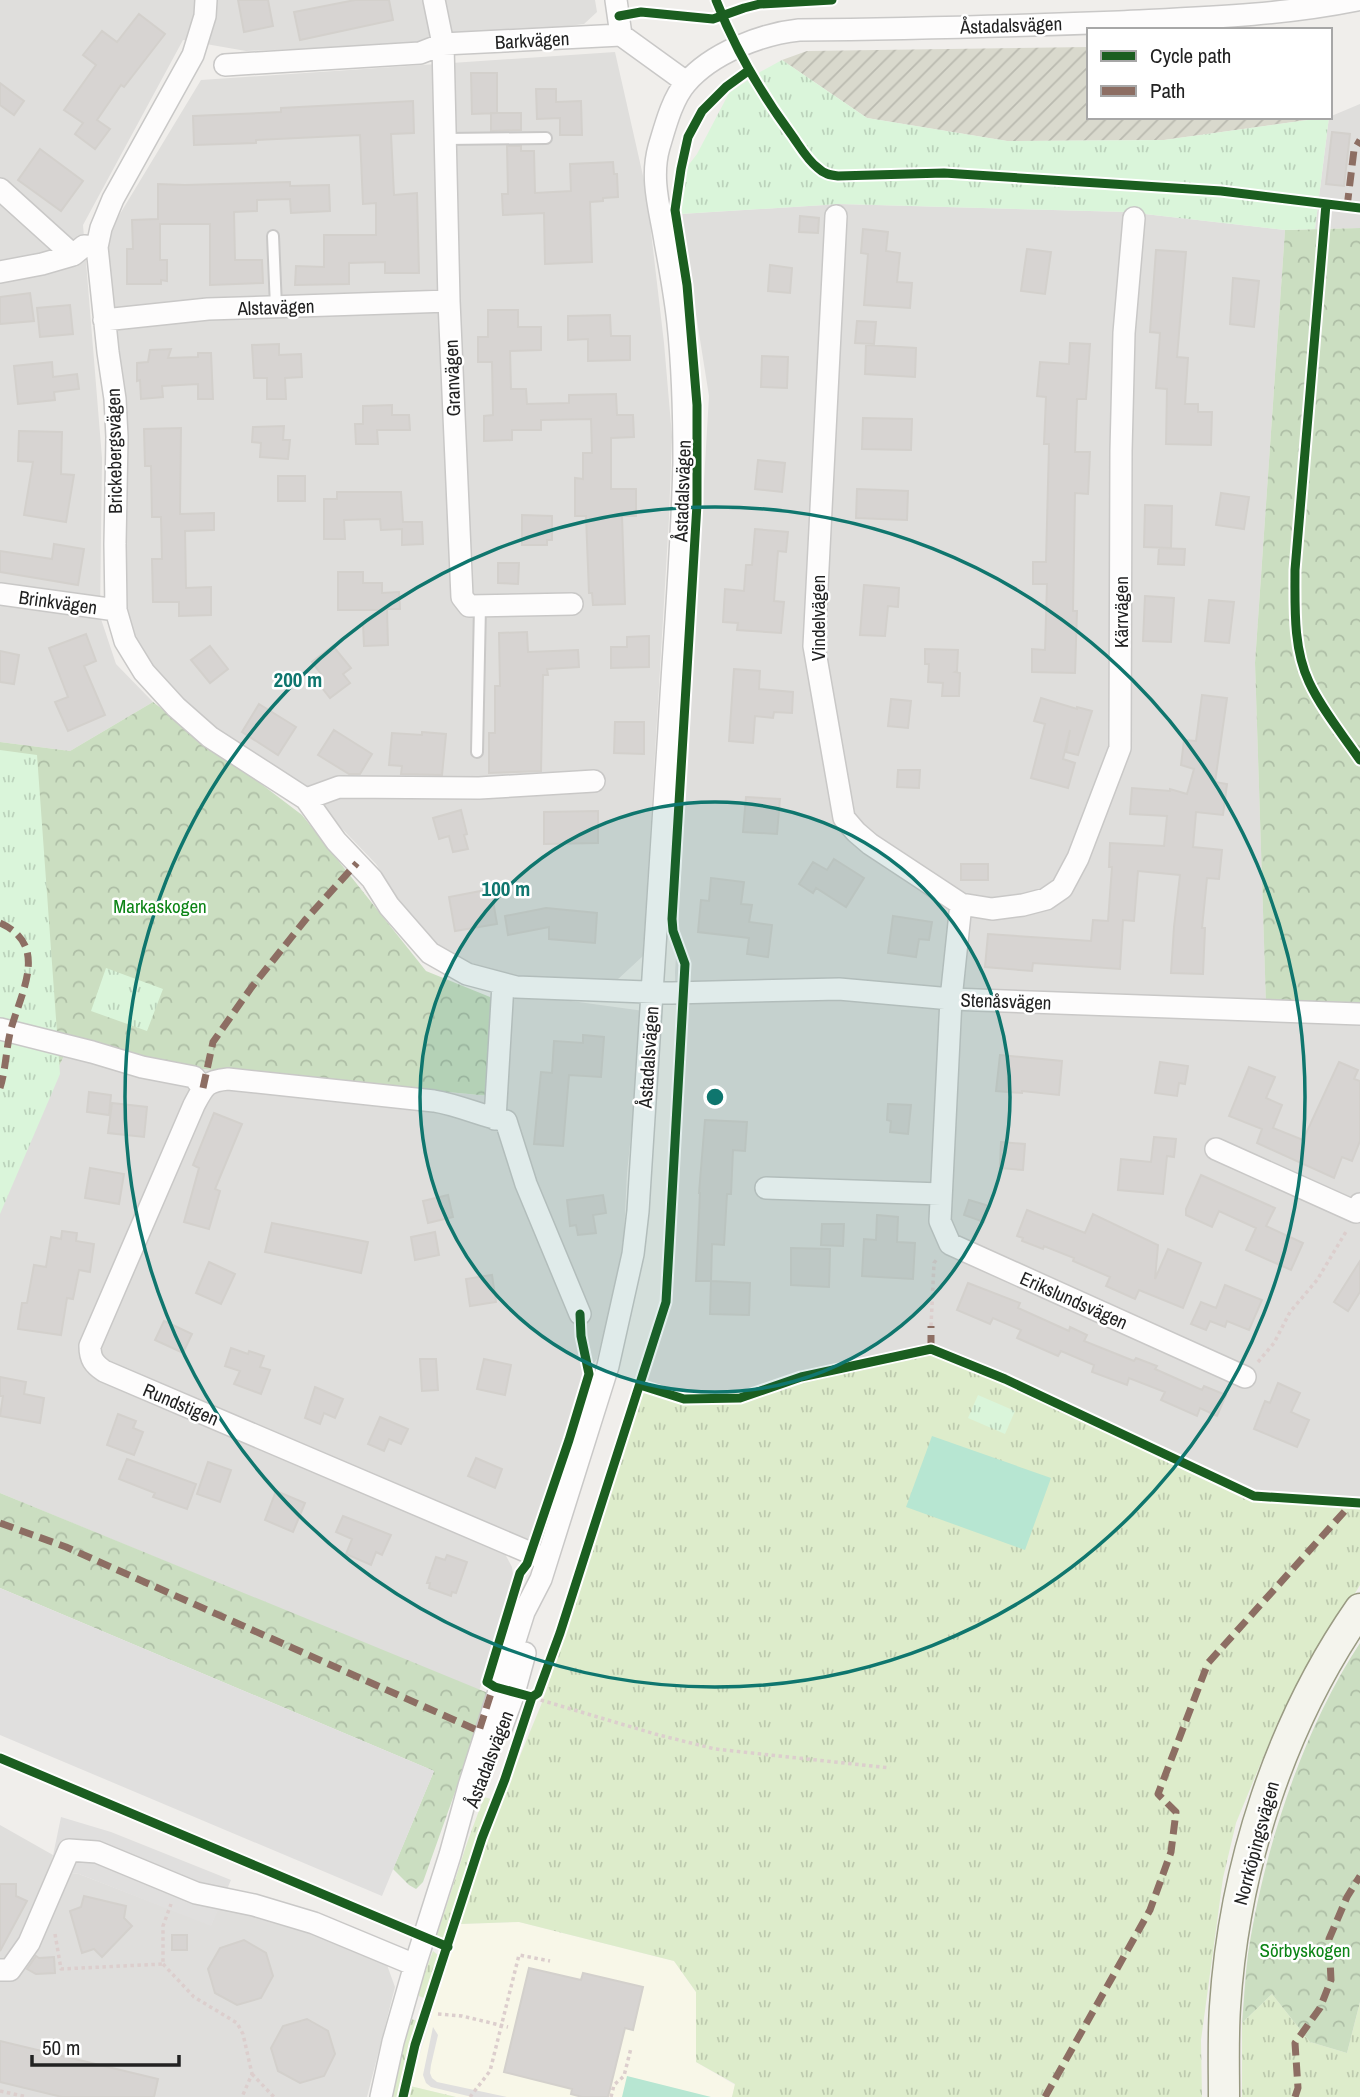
<svg xmlns="http://www.w3.org/2000/svg" width="1360" height="2097" viewBox="0 0 1360 2097" font-family="'Archivo Narrow',sans-serif">
<style>
.residential{fill:#dfdedc}
.education{fill:#f8f7e8}
.construction{fill:url(#construction-furrows)}
.grass{fill:url(#grass-tufts)}
.forest{fill:url(#forest-crowns)}
.park{fill:url(#park-tufts)}
.pitch{fill:#b7e6d2}
.parking{fill:#e0dfde}
.building{fill:#d7d4d2;stroke:#d3d0cc;stroke-width:2}
.lines{fill:none;stroke-linecap:round;stroke-linejoin:round}
.service-casing{stroke:#c9c8c7;stroke-width:14}
.minor-casing{stroke:#c9c8c7;stroke-width:24}
.secondary-casing{stroke:#999a82;stroke-width:33}
.path{stroke:#dccecd;stroke-width:3.5;stroke-dasharray:3.5 3.5;stroke-linecap:butt}
.service{stroke:#fdfcfc;stroke-width:10}
.minor{stroke:#fdfcfc;stroke-width:21}
.secondary{stroke:#f4f4ed;stroke-width:30}
.quiet{stroke:#8d6e63;stroke-width:7;stroke-dasharray:14 7;stroke-linecap:butt}
.cycleway-casing{stroke:#fff;stroke-width:13}
.cycleway{stroke:#1b5e20;stroke-width:9}
.ring{fill:none;stroke:#0f766e;stroke-width:3.5}
.labels{text-anchor:middle;stroke-width:5;stroke-linejoin:round;paint-order:stroke}
.street-label{font-size:19px;fill:#222;stroke:#fff}
.park-label{font-size:19px;fill:#0c8416;stroke:#fff}
.centre{fill:#0f766e;stroke:#fff;stroke-width:3.5}
.ring-label{font-size:21px;text-anchor:middle;font-weight:bold;fill:#0f766e;stroke:#fff;stroke-width:5;stroke-linejoin:round;paint-order:stroke}
</style>
<defs>
<pattern id="construction-furrows" width="10" height="10" patternUnits="userSpaceOnUse" patternTransform="scale(1.75)"><rect width="10" height="10" fill="#d9d9cd"/><path d="M-1 1l2-2M0 10L10 0M9 11l2-2" fill="none" stroke="#babab0"/></pattern>
<pattern id="grass-tufts" width="24" height="20" patternUnits="userSpaceOnUse" patternTransform="scale(1.75)"><rect width="24" height="20" fill="#ddeccb"/><path d="M3 7l-1-3M5 7V3M7 7l1-3M15 17l-1-3M17 17v-4M19 17l1-3" fill="none" stroke="#bdcaae"/></pattern>
<pattern id="forest-crowns" width="20" height="18" patternUnits="userSpaceOnUse" patternTransform="scale(1.75)"><rect width="20" height="18" fill="#cbdec1"/><path d="M2 6a3 3 0 1 1 6 0M12 15a3 3 0 1 1 6 0" fill="none" stroke="#aebea6"/></pattern>
<pattern id="park-tufts" width="24" height="20" patternUnits="userSpaceOnUse" patternTransform="scale(1.75)"><rect width="24" height="20" fill="#daf5da"/><path d="M3 7l-1-3M5 7V3M7 7l1-3M15 17l-1-3M17 17v-4M19 17l1-3" fill="none" stroke="#bbd2bb"/></pattern>
</defs>
<rect width="100%" height="100%" fill="#f0eeeb"/>
<path class="residential" d="M0 0H595L597 12 584 24 424 44 246 51 183 40 83 225 102 458 100 616 116 664 153 702 70 751 0 742Z
M615 52 646 189 664 343 672 436 669 518 643 956 617 980 506 977 461 965 420 933 376 864 298 783 215 729 151 671 124 622 106 237 201 80Z
M1360 104V228L1315 229 1329 117Z
M840 204 1127 212 1285 230 1255 663 1266 1004 1360 1007V1503L1254 1496 1005 1379 931 1349 801 1377 740 1398 684 1399 639 1386 665 1305 678 1073 675 973 709 396 680 214Z
M490 997H542L644 1011 627 1173 624 1235 616 1286 597 1359 585 1374 529 1542 517 1538 505 1554 512 1567 514 1582 479 1691 0 1493V1206L25 1133 64 1056 489 1096Z
M0 1825 53 1855 51 1870 79 1874 211 1925 219 1906 252 1911 373 1956 387 1965 395 1987 367 2097H0Z"/>
<path class="education" d="M519 1922 674 1961 696 1992V2062L735 2085 732 2097H456L410 2086 460 1924Z"/>
<path class="construction" d="M1089 47V117H1329L1164 140 1007 141 867 118 782 60 807 51Z"/>
<path class="grass" d="M931 1349 1005 1379 1254 1496 1360 1503V1585L1279 1719 1236 1823 1223 1878 1201 2040 1202 2097H732L735 2084 696 2062V1992L674 1961 519 1922 460 1924 499 1807 541 1705 569 1624 644 1386 684 1399 740 1398 801 1377Z
M484 1797 491 1799 474 1843 446 1937 441 1939 436 1938 467 1843Z
M433 1951 438 1955V1960L426 1999 419 1996V1989Z
M1272 1994 1310 2042 1347 2053 1360 2002V2097H1242V2023Z
M412 2019 419 2022 403 2073 398 2097H390L404 2041Z
M410 2086 456 2097H409Z"/>
<path class="forest" d="M1360 228V1007L1266 1005 1255 663 1285 230Z
M153 702 302 815 426 971 490 997V1096L64 1056 25 1133 0 1206V742L70 751Z
M0 1493 488 1693 470 1750 423 1882 416 1889 409 1885 393 1869 434 1771 0 1588Z
M1360 1643V2002L1347 2053 1310 2042 1272 1994 1242 2023C1244 2000 1245 1977 1248 1954 1264 1850 1302 1731 1360 1643Z"/>
<path class="park" d="M782 60 867 118 1007 141 1164 140 1329 117 1315 229 1285 230 1127 212 840 204 680 214 674 184 697 154 729 93 760 72Z
M0 750 37 755 60 1074 0 1214Z
M106 968 163 989 147 1031 91 1011Z
M978 1395 1015 1411 1005 1434 968 1418Z"/>
<path class="pitch" d="M932 1436 1051 1478 1025 1550 906 1507Z
M627 2076 711 2097H622Z"/>
<path class="parking" d="M0 1588 434 1771 382 1896 0 1735Z
M61 1817 111 1832 231 1880 211 1926 79 1874 50 1870Z
M433 2027 438 2035 431 2065 430 2073 432 2078 437 2082 507 2097H472L431 2087 426 2083 423 2075Z"/>
<path class="building" d="M238 0H268L273 26 244 32Z
M355 0H389L393 20 300 40 294 12Z
M139 14 165 34 124 87 121 85 97 120 110 129 95 149 75 134 83 123 64 110 96 65 83 55 102 31 117 42Z
M471 73H497V113L472 114Z
M0 83 24 101 14 115 0 105Z
M536 89H556V102L581 101 582 135H560V118L537 119Z
M413 101 414 133 391 134 394 195 417 193 419 273H385V262L349 263V284L295 285 296 266 324 267V235H376V203L363 204 360 135 256 140V143L194 145 193 116 281 112V108Z
M491 113H521V130L491 131Z
M1332 132 1350 134 1344 186 1326 184Z
M507 146H521V151H534L535 193 571 191 570 164 613 162 614 174H617L618 197 603 198V201L590 202 592 262 545 264 544 213 503 215 502 194H508Z
M40 149 83 181 61 211 18 180Z
M290 182V186L329 185 330 211 291 213 290 199 257 200V211L234 212 235 260H262L263 283 210 285V224H160V260H167V281L161 280V284H127V249H133L132 220 158 219V184L185 185Z
M800 216 819 218 818 233 799 232Z
M863 229 888 232 886 251 900 253 897 282 912 283 910 308 864 305 868 254 861 253Z
M1027 249 1051 252 1045 294 1021 291Z
M1156 250 1186 252 1177 357 1188 358 1185 404H1198V412H1212L1211 445 1166 444 1167 389 1156 388 1160 333 1150 332Z
M770 265 792 268 790 293 768 291Z
M1233 278 1259 281 1254 327 1230 324Z
M30 293 34 321 0 324V297Z
M70 305 73 334 40 337 37 308Z
M488 310H518V327H541V350L510 351 511 389H526L527 404 569 403V395L616 394 617 415H633L634 437 611 438V489H636V516H622L625 604 593 605 592 593H589L586 516H575V478L583 479V453H592L591 419 541 420V430H512V440L484 441V416L493 415 492 362H478V337H488Z
M610 315 611 336H630V360L588 361V339L568 340V316Z
M857 321 876 322 874 344 855 343Z
M1070 343 1090 344 1086 399H1077L1075 452H1090L1088 494 1075 493 1073 611H1077L1075 673 1032 672V649L1045 650 1047 584H1033V562H1046L1049 444H1044L1046 397 1037 396 1040 362 1069 364Z
M279 344V355L301 354 302 377 285 378 286 399H267V378H254L252 345Z
M866 345 916 348 915 377 865 374Z
M171 349 168 358 198 357V353H211L213 399H198V384L162 386 163 397 141 399 140 380 137 381V363L148 362 150 350Z
M762 356 788 357 787 388 761 387Z
M52 362 53 377 77 374 79 389 54 392 55 400 18 404 14 366Z
M392 405V415H409L410 430H377L378 444H356L355 424H363V406Z
M863 418 912 419 911 450 862 449Z
M284 426 283 440H290L288 459 260 457 261 443 252 442 253 427Z
M181 428 180 514 214 513V530L185 531 186 588 211 587V615L179 616V602H153L152 559H162L161 517H152L151 466H145L144 429Z
M19 431 62 432 61 474 74 475 66 522 24 515 33 462 18 461Z
M758 460 785 463 782 492 755 489Z
M278 476H305V501H278Z
M857 489 908 491 907 520 856 518Z
M337 492H401L403 522H422L423 544 402 545V529L381 530 380 519 344 520 345 539H324V499H337Z
M1221 493 1249 497 1244 529 1216 525Z
M1145 505 1172 506 1171 548 1144 547Z
M522 515 552 516V540H547V545H522Z
M755 529 788 532 786 552 778 551 774 601 784 602 781 633 737 630 738 623 723 622 725 589 744 591 746 565H752Z
M54 544 84 549 78 585 0 572V551L52 559Z
M1159 548 1185 549 1184 565 1158 564Z
M498 563H519L518 584 498 583Z
M338 572H363V583H382V593L399 592 400 609H387L388 645 364 646 363 623 380 610H338Z
M864 585 899 588 898 607 888 606 885 636 860 635Z
M1145 596 1174 598 1171 642 1143 641Z
M1209 600 1234 602 1229 643 1205 641Z
M527 632 528 652 578 650 579 667 547 669 548 675H543L541 771 489 773V733H495V686H500L499 633Z
M86 634 96 661 84 666 105 715 68 731 55 702 68 697 49 648Z
M649 636V667L611 668V647H627V637Z
M210 646 228 669 210 683 191 660Z
M333 646 351 668 343 674 350 683 330 698 315 679 321 674 312 662Z
M925 649 958 650 957 671 955 672 960 673 959 696H942L943 683 928 682 929 664H925Z
M0 651 19 655 14 684 0 682Z
M734 669 760 671 759 689 793 692 792 713 774 712 773 718 755 716 753 743 729 741Z
M1202 695 1227 698 1215 782 1227 784 1223 815 1196 812 1193 847 1222 850 1219 879 1207 878 1202 928H1205L1203 974 1171 973 1174 927 1180 875 1138 871 1134 921 1123 920 1120 969 1033 963 1032 971 985 967 988 934 1091 941 1093 920 1108 921 1112 867H1109L1110 843 1164 846 1167 816 1130 814 1132 788 1170 791V789L1187 794 1194 769 1181 765 1184 740 1196 741Z
M1041 698 1077 709V707L1092 711 1078 755 1066 752 1070 730 1063 759 1075 763 1068 788 1031 778 1045 724 1034 721Z
M891 699 911 701 908 728 888 726Z
M259 704 296 727 278 755 242 732Z
M615 722H644V754L614 753Z
M334 730 372 754 360 774H349L318 755Z
M422 732 446 734 442 775 401 774 402 766 389 765 392 733 422 735Z
M898 770H920L919 788 897 787Z
M746 797 780 799 777 834 743 832Z
M461 810 467 834 464 835 468 849 453 852 449 836 439 839 433 818Z
M598 811V843L544 844V812Z
M834 859 864 878 846 907 816 888 813 893 799 884 813 862 827 870Z
M961 864H988V880H961Z
M711 878 744 882 741 904 752 905 749 922 772 925 768 957 747 954 749 938 698 932 701 900 709 901Z
M491 889 497 924 455 931 449 897Z
M546 908 597 913 595 943 549 939V927L508 935 505 916Z
M893 916 932 922 929 940 919 939 916 957 888 953Z
M583 1035 604 1037 601 1077 569 1075 563 1146 534 1144 541 1072 552 1073 554 1041 583 1043Z
M1000 1055 1062 1061 1059 1095 1022 1091V1093L996 1091Z
M1160 1062 1188 1066 1185 1084 1179 1083 1177 1096 1155 1093Z
M1339 1062 1358 1070 1354 1079 1360 1081V1141L1352 1161 1342 1157 1334 1178 1257 1143 1262 1129 1229 1116 1249 1067 1275 1077 1266 1098 1282 1105 1273 1128 1303 1140Z
M89 1092 111 1095 109 1115 87 1112Z
M112 1103 147 1107 144 1137 108 1133Z
M888 1104 911 1105 908 1134 890 1132 891 1121 887 1120Z
M214 1113 242 1124 215 1189 220 1191 209 1229 184 1222 199 1168 193 1165Z
M705 1120 747 1122 745 1151 733 1150 731 1194H727L724 1245 712 1244 711 1281H696L700 1193H699Z
M1154 1137 1176 1139 1174 1157 1167 1156 1163 1194 1118 1190 1121 1159 1151 1162Z
M1001 1142 1025 1144 1023 1170 1000 1168Z
M90 1168 124 1174 119 1204 85 1198Z
M1201 1175 1275 1208 1266 1226 1303 1243 1291 1270 1246 1250 1256 1228 1219 1211 1212 1227 1186 1215V1209Z
M448 1195 453 1217 428 1223 423 1201Z
M603 1195 606 1213 593 1215 596 1233 578 1235 576 1225 570 1226 567 1200Z
M969 1200 989 1206 984 1222 964 1215Z
M1027 1210 1085 1233 1093 1214 1158 1245 1155 1279 1168 1249 1201 1263 1183 1308 1139 1290 1135 1299 1106 1286 1110 1277 1073 1261 1074 1258 1044 1246 1043 1249 1022 1241 1023 1238 1017 1236Z
M877 1215 898 1217 897 1242 915 1243 913 1279 862 1276 864 1239 876 1240Z
M272 1223 368 1242 361 1273 265 1252Z
M822 1224H844L843 1246 821 1245Z
M62 1231 77 1233 76 1241 94 1244 90 1272 79 1270 73 1299 67 1298 61 1335 18 1329 22 1303H27L34 1265 46 1267 51 1237 61 1239Z
M435 1232 439 1255 415 1260 411 1237Z
M791 1248 830 1249 829 1287 791 1285Z
M1360 1261V1292L1348 1311 1334 1302Z
M209 1262 235 1274 221 1304 196 1293Z
M492 1275 496 1302 470 1306 466 1279Z
M711 1281 750 1283 749 1315 710 1314Z
M968 1283 1020 1303 1018 1308 1069 1331 1070 1327 1087 1335 1084 1341 1134 1361 1136 1358 1157 1366 1155 1369 1202 1390 1204 1386 1226 1395 1217 1416 1200 1408 1197 1416 1161 1400 1165 1392 1129 1378 1127 1385 1092 1372 1094 1365 1061 1351 1058 1356 1017 1338 1021 1330 993 1318 990 1324 957 1310Z
M1225 1285 1262 1300 1249 1330 1227 1321 1225 1327 1210 1321 1206 1330 1191 1324 1201 1302 1216 1308Z
M164 1321 192 1334 183 1353 155 1340Z
M231 1348 248 1354 249 1351 264 1356 260 1367 270 1370 261 1394 234 1384 240 1371 225 1366Z
M420 1359H436L438 1390 422 1391Z
M484 1359 511 1365 505 1395 477 1389Z
M0 1377 26 1382 24 1394 44 1398 40 1423 0 1416 3 1396H0Z
M1278 1383 1300 1393 1291 1412 1309 1420 1297 1447 1254 1429 1265 1401 1270 1403Z
M315 1387 343 1399 335 1418 324 1413 320 1424 305 1418Z
M118 1414 136 1421 133 1428 143 1432 134 1455 107 1445Z
M380 1417 408 1429 401 1444 389 1439 384 1451 368 1444Z
M476 1458 502 1469 495 1488 468 1476Z
M127 1459 196 1484 187 1509 153 1497 155 1493 119 1479Z
M208 1462 231 1470 220 1502 197 1494Z
M276 1491 305 1503 293 1532 265 1520Z
M343 1516 391 1535 382 1555 376 1552 371 1565 346 1554 352 1539 336 1532Z
M447 1555 467 1562 456 1593 452 1592 451 1596 429 1588 430 1583H427L436 1557 445 1560Z
M0 1884H16V1896L27 1901 0 1951Z
M84 1896 126 1906 124 1918 132 1926 102 1957 94 1949 82 1953 70 1911 81 1907Z
M172 1935H187V1950H172Z
M244 1940 266 1953 273 1976 261 1998 237 2005 215 1993 208 1969 220 1948Z
M36 1956 39 1958 54 1957 55 1973 36 1974 27 1969Z
M529 1968 581 1980 583 1973 643 1987 633 2030 625 2028 608 2097H582L571 2094 572 2089 504 2072Z
M307 2019 328 2031 335 2054 324 2076 300 2083 278 2071 271 2048 283 2026Z
M0 2041 158 2079 154 2097H62L0 2082Z"/>
<g class="lines">
<g class="service-casing">
<path id="service" d="M446 139 546 138
M273 236 276 307
M477 752 480 606"/>
</g>
<g class="minor-casing">
<path id="minor" d="M206 0 205 16 193 55 113 199 101 228 97 247 108 352 115 399 117 437 115 544 116 610 125 641 144 672 176 707 210 737 306 799 336 841 372 879 389 906 430 953 467 974 516 987 672 993 839 989 951 999 1360 1014
M434 0 443 44 449 301 462 597 469 606 572 604
M616 0 621 35
M621 35 686 82
M225 65 420 53 443 44 621 35
M0 189 73 255 84 246 97 247
M836 216 814 646 844 818 856 832 870 844 961 904 951 999 940 1221 950 1244 1245 1377
M0 272 42 264 73 255
M104 320 208 309 449 301
M0 594 116 610
M306 799 339 787 479 788 594 781
M961 904 992 909 1023 905 1046 899 1062 888 1078 858 1120 748 1121 451 1124 333 1134 218
M0 1029 92 1052 142 1067 194 1077 203 1088
M495 1119 503 984
M1216 1149 1356 1212 1360 1204
M766 1188 941 1194
M547 1560 104 1371C94 1364 90 1359 90 1346L194 1105C204 1086 206 1081 228 1079L434 1101C459 1105 481 1116 506 1121L526 1184 580 1314
M501 1729 514 1693 525 1653
M0 1970H10L29 1943 69 1850 97 1852 196 1893 254 1905 314 1923 415 1965
M381 2097 393 2042 415 1965 450 1855 469 1786 524 1612 541 1579 608 1366 633 1254 638 1211C648 1050 659 889 669 729 674 640 682 551 684 462 684 416 683 369 678 323 675 295 670 268 665 241 660 209 650 179 659 147 665 127 672 99 686 83 712 53 761 34 799 30 906 29 1012 26 1119 22 1198 18 1278 16 1357 0"/>
</g>
<g class="secondary-casing">
<path id="secondary" d="M1224 2097C1224 2067 1223 2037 1225 2007 1234 1867 1280 1724 1360 1609"/>
</g>
<path class="path" d="M931 1326 934 1263 937 1259
M1258 1362 1274 1343 1290 1312 1317 1280 1347 1230
M534 1698 655 1734 715 1749 890 1768
M55 1934 61 1969 163 1964V1926L171 1904
M163 1964 194 1997 237 2023 243 2034 252 2074 242 2097
M438 2014 462 2016 508 2027
M252 2074 274 2097
M0 2091 27 2097
M470 2097 490 2071 519 1955 550 1961
M611 2097 614 2085 624 2076 631 2048"/>
<use href="#service" class="service"/>
<use href="#minor" class="minor"/>
<use href="#secondary" class="secondary"/>
<path class="quiet" d="M1347 207 1354 150 1360 140
M0 923C49 945 22 990 11 1029 6 1048 6 1069 0 1088
M203 1088 213 1042 251 988 306 919 357 863
M931 1349V1326
M0 1523 66 1547 479 1731 493 1687
M1045 2097 1150 1910 1171 1852 1176 1812 1158 1794 1208 1663 1353 1502
M1295 2097 1298 2088 1295 2043 1320 2008 1331 1980 1329 1939 1347 1897 1360 1876"/>
<g class="cycleway-casing">
<path id="cycleway" d="M716 0C735 49 760 92 791 134 799 145 807 160 818 168 824 174 830 175 838 176L944 173 1221 191 1360 208
M619 16 641 12 713 19 744 8 760 4 832 0
M1326 204 1295 570C1295 607 1293 648 1309 682 1322 710 1343 735 1360 760
M640 1385 684 1399 740 1398 801 1377 931 1349 1005 1379 1254 1496 1360 1503
M532 1697 495 1687 487 1682 520 1573 527 1564 569 1440 589 1374 581 1336 580 1314
M0 1758 448 1947
M403 2097 415 2045 482 1838 505 1779 532 1697 538 1693 560 1633 666 1302 685 964 673 931 672 919 697 504V405L687 285 675 210 681 169 688 137 702 111 726 87 748 71"/>
</g>
<use href="#cycleway" class="cycleway"/>
</g>
<circle cx="715" cy="1097" r="295" fill="#0f766e" fill-opacity=".12"/>
<g class="ring">
<circle cx="715" cy="1097" r="295"/>
<circle cx="715" cy="1097" r="590"/>
</g>
<g class="labels">
<g class="street-label">
<text transform="translate(1011 25) rotate(-2)" y="7">Åstadalsvägen</text>
<text transform="translate(532 40) rotate(-3)" y="7">Barkvägen</text>
<text transform="translate(276 307) rotate(-2)" y="7">Alstavägen</text>
<text transform="translate(452 378) rotate(-92)" y="7">Granvägen</text>
<text transform="translate(114 451) rotate(-91)" y="7">Brickebergsvägen</text>
<text transform="translate(682 491) rotate(-88)" y="7">Åstadalsvägen</text>
<text transform="translate(58 602) rotate(8)" y="7">Brinkvägen</text>
<text transform="translate(1121 612) rotate(-90)" y="7">Kärrvägen</text>
<text transform="translate(818 618) rotate(-90)" y="7">Vindelvägen</text>
<text transform="translate(1006 1001) rotate(2)" y="7">Stenåsvägen</text>
<text transform="translate(648 1057) rotate(-86)" y="7">Åstadalsvägen</text>
<text transform="translate(1074 1300) rotate(24)" y="7">Erikslundsvägen</text>
<text transform="translate(181 1404) rotate(23)" y="7">Rundstigen</text>
<text transform="translate(489 1759) rotate(-69)" y="7">Åstadalsvägen</text>
<text transform="translate(1256 1843) rotate(-75)" y="7">Norrköpingsvägen</text>
</g>
<g class="park-label">
<text x="160" y="913">Markaskogen</text>
<text x="1305" y="1957">Sörbyskogen</text>
</g>
</g>
<circle cx="715" cy="1097" r="10" class="centre"/>
<g class="ring-label">
<text x="298" y="687">200 m</text>
<text x="506" y="896">100 m</text>
</g>
<rect x="1087" y="28" width="245" height="91" fill="#ffffff" stroke="#a7a7a7" stroke-width="2"/>
<rect x="1101" y="51" width="35" height="10" fill="#1b5e20" stroke="#a7a7a7" stroke-width="2"/>
<text x="1150" y="63" font-size="21" fill="#222222">Cycle path</text>
<rect x="1101" y="86" width="35" height="10" fill="#8d6e63" stroke="#a7a7a7" stroke-width="2"/>
<text x="1150" y="98" font-size="21" fill="#222222">Path</text>
<path d="M32 2055v10h147v-10" fill="none" stroke="#222222" stroke-width="3.5"/>
<text x="42" y="2055" font-size="21" fill="#222222" stroke="#ffffff" stroke-width="5" paint-order="stroke">50 m</text>
</svg>
